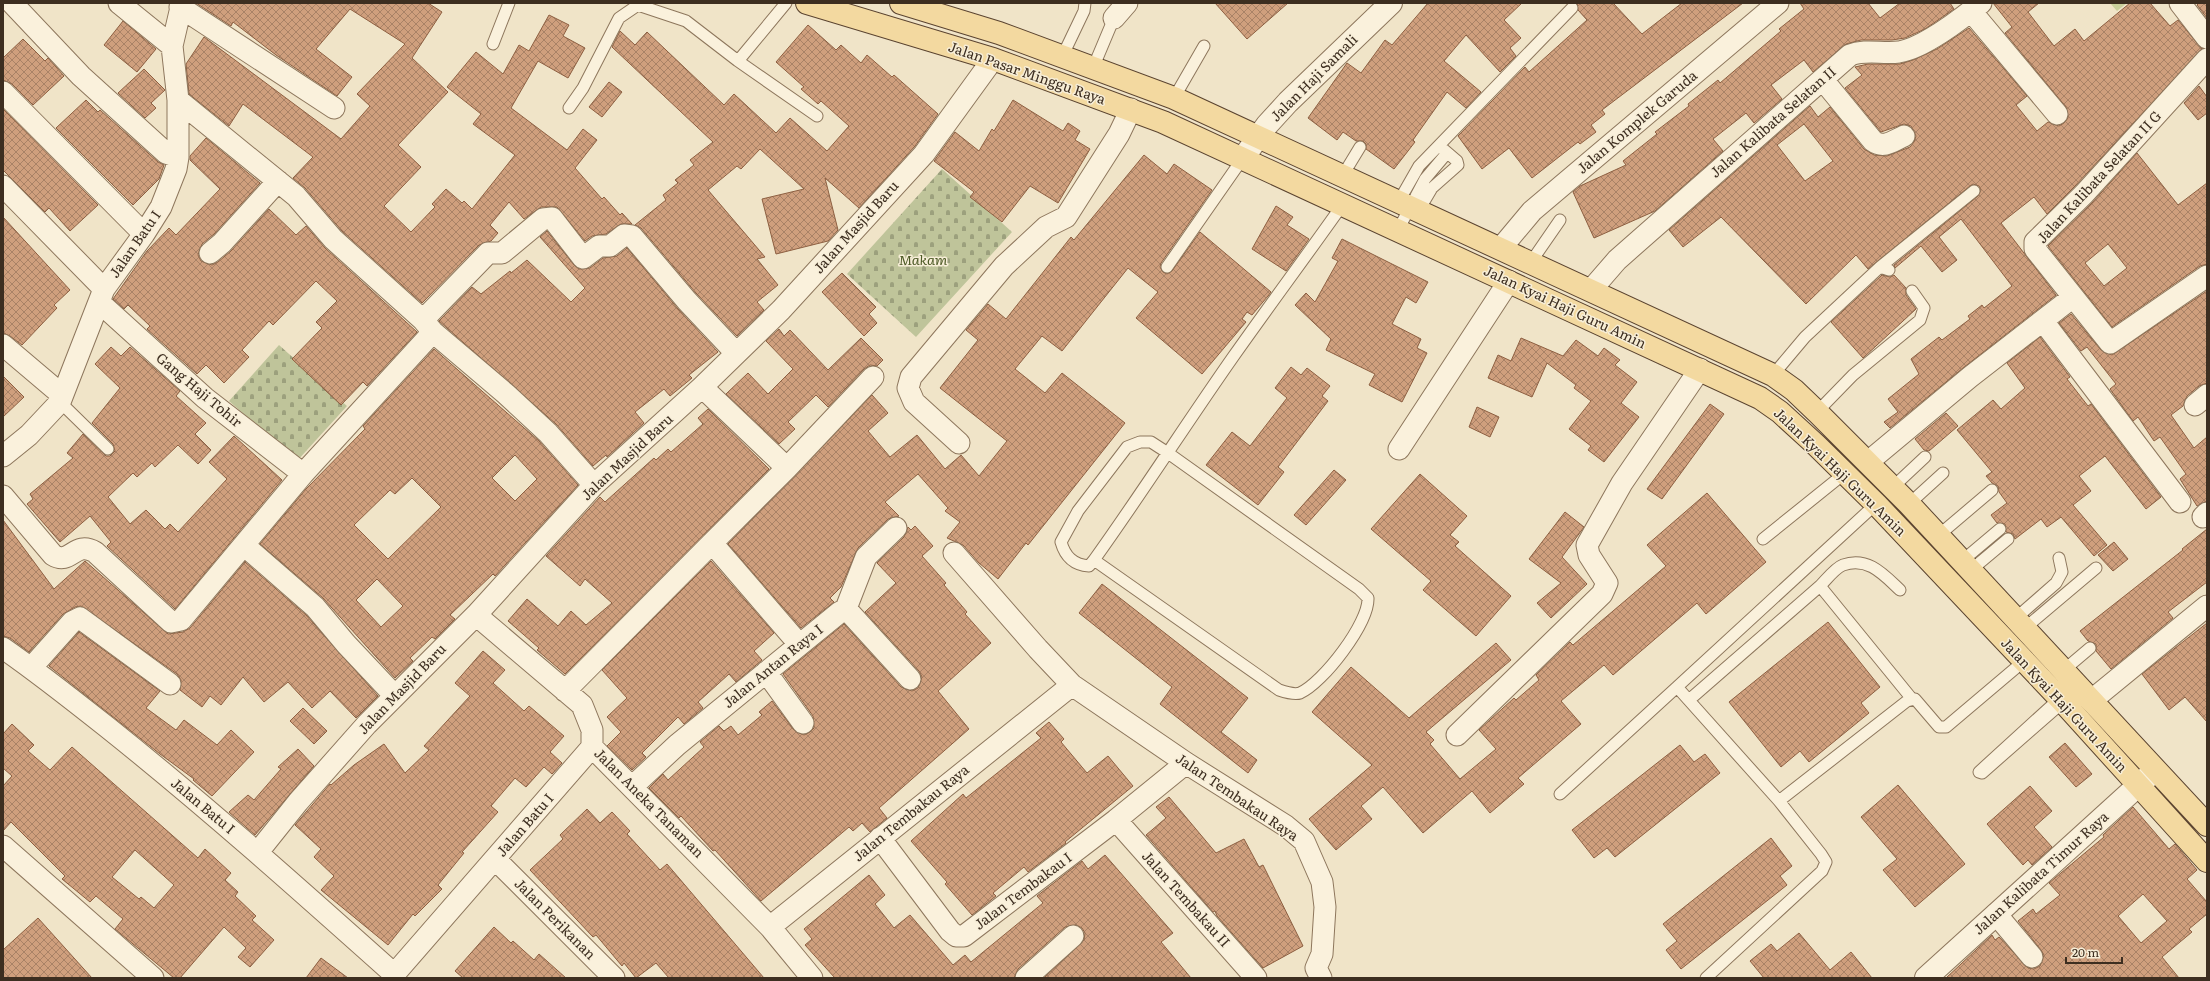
<svg xmlns="http://www.w3.org/2000/svg" width="2210" height="981" viewBox="0 0 2210 981" font-family="Literata,serif">
<style>
.green{fill:#c9cf9b}
.cemetery{fill:url(#cemetery-stones)}
.building{fill:url(#building-cross-hatch);stroke:#8d5f41;fill-rule:evenodd}
.lines{fill:none;stroke-linecap:round;stroke-linejoin:round}
.service-casing{stroke:#8d765c;stroke-width:13}
.minor-casing{stroke:#8d765c;stroke-width:23}
.tertiary-casing{stroke:#8d765c;stroke-width:24}
.primary-casing{stroke:#5b4430;stroke-width:24}
.service{stroke:#faf1dc;stroke-width:11}
.minor{stroke:#faf1dc;stroke-width:21}
.tertiary{stroke:#faf1dc;stroke-width:22}
.primary{stroke:#f3d9a0;stroke-width:22}
.labels{text-anchor:middle;stroke-width:3;stroke-linejoin:round;paint-order:stroke}
.street-label{font-size:14px;fill:#3d2e20;stroke:#f7eed8}
.park-label{font-size:14px;font-style:italic;fill:#4d5a26;stroke:#f7eed8}
</style>
<defs>
<pattern id="cemetery-stones" width="16" height="16" patternUnits="userSpaceOnUse"><rect width="16" height="16" fill="#bfc49a"/><path d="M2 7V4a2 2 0 0 1 4 0v3zM10 15v-3a2 2 0 0 1 4 0v3z" fill="#9ca07d"/></pattern>
<pattern id="building-cross-hatch" width="8" height="8" patternUnits="userSpaceOnUse"><rect width="8" height="8" fill="#cf9f7d"/><path d="M0 0l8 8M0 8l8-8" fill="none" stroke="#a98266"/></pattern>
</defs>
<rect width="100%" height="100%" fill="#f0e4c8"/>
<path class="green" d="M2110 3H2127L2117 11Z"/>
<path class="cemetery" d="M942 169 1012 232 916 337 847 274Z
M279 345 347 406 297 461 229 401Z"/>
<path class="building" d="M196 3H428L442 12 412 58 448 92 398 145 421 167 384 206 411 232 435 207 432 204 446 189 462 203 464 201 472 209 515 155 473 124 481 114 447 87 476 52 503 74 519 45 529 51 549 15 569 25 563 36 585 48 568 78 538 61 511 108 567 150 583 129 597 140 575 168 602 199 604 197 620 215 622 213 632 224H621L606 234 592 236 585 241 557 207H541L524 219 509 202 490 225 498 233 491 241 479 245 422 303 342 231 305 188 293 178 313 157 243 104 229 126 189 94 186 64 204 37 341 139 370 106 357 94 405 44 350 9 316 49 352 77 337 96 276 55 233 22 231 26Z
M1215 3H1288L1247 39Z
M1428 3H1522L1504 20 1521 38 1510 48 1516 56 1500 72 1466 35 1444 61 1481 92 1466 108 1447 92 1413 140 1415 142 1394 169 1366 149V144L1363 141H1356L1343 132 1337 140 1308 118 1347 63 1361 73 1385 40 1392 45Z
M1577 3H1613L1642 34 1682 3H1743L1602 110 1605 114 1591 125 1596 132 1580 144 1578 142 1532 178 1509 148 1482 169 1458 136 1525 67 1529 72 1587 20 1578 10Z
M1800 3H1868L1880 18 1900 3H1950L1954 9 1925 29 1905 38 1892 40H1861L1846 44 1813 72 1804 60 1771 85 1782 99 1754 123 1746 113 1713 139 1723 151 1655 211 1594 238 1573 192 1580 186 1626 165 1623 161 1657 134 1655 132 1689 106 1688 104 1718 80 1720 83 1781 31 1779 29 1804 9Z
M1993 3H2039L2028 12 2054 46 2075 29 2084 41 2130 3H2150L2170 26 2178 20 2202 49 2075 186 2047 214 2034 197 2001 223 2056 295 1963 368 1890 428 1884 422 1898 412 1888 399 1919 374 1911 359 1939 337 1942 340 1970 319 1968 316 1982 305 1984 308 2012 286 1961 219 1939 237 1957 260 1942 272 1921 246 1895 268 1894 265 1978 196 1981 190 1979 186 1973 184 1970 186 1868 269 1856 255 1806 304 1721 217 1683 247 1669 230 1810 106 1818 117 1830 107 1864 149 1874 155 1887 156 1910 147 1914 142 1916 136 1911 126 1904 124 1881 132 1845 88 1862 75 1855 67 1868 64H1900L1913 60 1937 49 1969 28 2027 96 2016 105 2037 131 2048 122 2059 126 2064 123 2068 118 2066 107 2005 33 2012 27ZM1804 124 1833 161 1805 181 1777 145Z
M2199 3H2207V18L2197 5Z
M123 21 156 49 137 72 104 45Z
M808 25 836 50 841 45 861 63 867 55 892 77 894 75 938 114 915 146 859 208 825 178 838 230 828 241 776 254 762 199 804 189 760 149 741 169 737 166 708 190 765 257 757 259 778 285 757 302 764 310 737 336 696 293 641 228 635 225 666 200 663 195 678 183 675 180 694 165 690 160 713 142 612 47 620 31 635 45 647 32 724 105 734 94 776 133 790 118 827 151 849 126 821 101 818 104 801 89 804 87 776 62Z
M23 39 45 61 48 58 64 76 33 105 12 84 3 80V58Z
M144 69 165 90 151 103 156 108 145 118 118 93Z
M609 82 622 92 602 117 589 107Z
M2199 86 2207 97V113L2198 120 2184 103Z
M86 100 98 112 100 110 158 162 164 165 159 179 133 205 56 128Z
M1013 100 1063 131 1068 123 1080 131 1075 140 1090 149 1058 203 1030 186 1002 222 970 197 974 192 934 161 955 132 979 151 992 129 994 131Z
M3 109 98 205 70 231 49 208 45 212 3 170Z
M206 138 260 183 214 234 202 244 198 255 201 261 212 265 218 262 231 251 269 209 296 235 306 226 325 248 417 332 367 386 363 382 341 405 292 359 322 328 316 322 337 301 316 281 273 325 269 321 242 350 249 357 224 383 206 365 197 374 147 329 150 326 128 305 124 309 113 299 147 251 169 228 176 235 220 189 190 160V156Z
M2137 153 2178 205 2207 183V264L2200 266 2112 327 2048 246 2092 203ZM2108 244 2127 268 2104 286 2085 263Z
M1144 155 1167 174 1174 164 1212 190 1161 263 1160 267 1163 272 1167 274 1172 271 1200 232 1271 292 1268 296 1252 315 1247 312 1242 319 1246 322 1202 374 1136 318 1158 292 1128 268 1062 351 1042 336 1015 369 1045 393 1062 373 1125 423 1028 545 1026 543 998 579 979 563 963 545 947 538 960 522 945 511 948 508 918 474 885 502 899 516 888 519 858 548 841 587 830 598 834 602 801 628 728 544 872 395 888 413 868 431 890 457 917 435 945 469 961 455 979 476 1007 441 940 388 978 340 966 330 988 304 1006 319 1071 237 1074 240Z
M1276 206 1293 217 1287 225 1309 239 1286 271 1252 249Z
M3 217 70 290 54 305 57 308 22 345 10 336 3 333Z
M547 231 574 265 579 269 590 268 603 258 617 256 627 248 678 309 718 352 689 375 692 378 670 396 664 389 635 412 644 423 607 457 606 455 593 466 556 424 439 321 472 287 481 294 510 271 511 273 527 260 571 302 585 288 540 237Z
M1342 239 1428 282 1416 303 1406 297 1392 324 1421 339 1417 348 1427 353 1402 402 1369 385 1375 374 1326 350 1331 339 1295 305 1306 293 1315 302 1338 261 1332 258Z
M842 273 876 307 869 314 877 323 864 336 822 292Z
M1882 275 1890 277 1894 275 1906 288V295L1916 309 1863 358 1831 322Z
M2207 291V383L2199 386 2187 396 2183 406 2171 415 2194 448 2207 437V501L2197 506 2180 479 2186 474 2160 437 2154 441 2138 417 2133 421 2110 389 2116 384 2087 347 2081 351 2059 323 2071 314 2101 350 2112 355Z
M779 329 784 336 790 330 828 370 861 338 883 360 877 366 870 365 864 369 828 407 816 395 788 422 795 429 779 444 726 394 748 373 768 394 793 369 766 341Z
M2040 337 2070 377 2067 379 2088 406 2091 404 2161 497 2146 509 2105 456 2079 476 2091 491 2073 505 2107 545 2094 556 2061 517 2047 527 2041 519 2015 539 2013 534 2006 532 2005 524 1997 523 1991 515 2007 503 1999 492 1998 486 1992 483 1986 476 1992 472 1957 430 1993 400 2001 409 2025 388 2007 363Z
M1521 338 1563 356 1576 340 1598 356 1604 348 1620 360 1615 365 1637 382 1621 403 1639 417 1604 462 1588 450 1591 446 1569 429 1591 401 1574 388 1576 385 1547 363 1532 397 1488 378 1498 355 1511 361Z
M111 347 121 356 130 347 180 391 176 396 206 423 195 434 211 450 198 464 178 445 155 467 152 463 137 477 133 473 108 497 130 524 146 510 165 529 170 524 178 532 227 479 209 462 234 436 282 480 175 609 107 546 111 542 90 516 60 542 27 504 33 499 30 494 73 458 67 453 83 434 106 456H110L115 451 113 444 92 423 120 388 95 364Z
M434 349 539 441 578 485 495 576 493 574 450 615 455 619 435 639 432 637 410 658 413 661 395 678 323 598 260 544 306 489 365 429 363 426ZM515 455 537 479 515 501 492 478ZM412 478 441 507 388 559 354 525 390 490 395 494ZM377 579 403 606 381 627 356 600Z
M1291 367 1301 375 1307 368 1330 386 1322 396 1328 401 1278 467 1284 472 1258 505 1206 465 1232 432 1250 446 1287 398 1275 388Z
M3 376 24 397 3 417Z
M1710 404 1724 414 1662 499 1647 489Z
M1477 407 1499 417 1490 437 1469 427Z
M708 409 769 469 565 674 537 650 539 648 508 621 527 599 558 626 571 611 586 625 612 603 585 579 580 586 546 556 600 497 605 502 654 458 656 460 668 449 671 452 703 424 698 418Z
M1946 413 1958 426 1929 451 1924 450 1915 439Z
M1334 470 1346 480 1306 525 1294 515Z
M1420 474 1467 516 1450 535 1459 542 1455 546 1511 596 1476 636 1423 590 1431 581 1371 529Z
M1707 493 1766 562 1706 614 1697 603 1613 675 1604 665 1561 701 1581 724 1518 778 1524 784 1490 813 1472 791 1423 833 1383 787 1361 806 1372 819 1336 850 1309 819 1372 765 1312 712 1351 667 1409 718 1496 643 1511 660 1426 732 1434 740 1430 744 1460 779 1496 749 1479 730 1514 698 1516 700 1539 680 1536 675 1570 642 1573 645 1666 566 1647 545Z
M1565 512 1584 527 1562 557 1587 584 1551 618 1537 603 1561 583 1529 559Z
M3 520 54 589 85 561 168 634 183 632 190 628 245 562 306 615 378 696 356 718 330 691 312 708 288 682 264 702 243 677 221 705 210 696 202 707 180 690 181 680 177 674 81 606 75 607 63 614 29 652 10 638 3 636Z
M915 526 933 546 922 556 946 583 944 585 967 612 965 614 991 643 938 691 969 729 879 808 887 818 870 832 862 823 853 831 849 827 761 901 715 850 713 851 681 816 679 818 649 788 663 774 668 780 704 747 700 742 719 726 724 731 731 726 738 735 762 715 759 712 772 701 794 730 804 735 810 732 814 728 813 716 783 674 844 624 901 687 912 691 918 688 922 677 919 671 865 612 896 583 877 563 904 537 908 527 911 530Z
M2207 529V582L2168 612 2173 618 2111 669 2096 651V644L2088 641 2080 631 2183 550 2182 549Z
M2114 542 2128 559 2113 571 2098 555Z
M711 561 774 633 754 651 762 660 736 682 729 674 698 702 703 708 684 724 678 717 642 753 646 757 632 770 607 746 621 732 607 717 627 698 602 670Z
M1102 584 1248 698 1221 732 1257 760 1248 773 1160 704 1172 687 1079 613Z
M1828 622 1880 687 1861 703 1869 713 1809 762 1800 751 1781 767 1729 702Z
M2207 623V722L2185 697 2169 710 2142 674Z
M79 632 160 691 146 708 176 730 184 720 217 745 231 730 254 752 212 796 193 780 194 779 160 754 49 666Z
M483 651 505 670 493 683 524 711 529 706 564 736 550 752 562 763 552 774 544 767 526 787 515 778 491 806 498 812 462 852 464 853 438 885 442 889 415 916 413 914 388 945 321 890 334 876 314 857 321 849 295 825 330 784 331 785 354 765 384 744 405 773 429 750 424 746 470 696 455 683Z
M303 708 327 731 314 744 290 721Z
M1049 722 1064 739 1061 742 1087 773 1108 756 1133 786 1065 842 1066 843 1028 872 1024 867 993 893 996 896 972 915 945 884 947 882 911 841 963 794 966 798 1041 738 1036 733Z
M12 724 34 745 28 751 50 770 72 747 198 858 205 849 231 873 225 880 238 892 235 896 256 916 252 920 274 940 250 967 238 957 246 948 224 927 180 978H174L115 929 123 919 96 896 90 902 62 879 65 876 11 822 3 831V786L12 776 3 768V734ZM135 850 174 885 154 908 141 897 139 899 112 877Z
M2065 743 2092 774 2076 787 2049 757Z
M1680 745 1694 762 1705 754 1720 773 1615 857 1607 848 1594 858 1572 830Z
M298 749 314 766 255 835 229 812 248 795 254 800 281 769 278 767Z
M1898 785 1965 864 1915 907 1883 870 1897 859 1861 817Z
M2030 786 2052 811 2034 827 2052 847 2032 865 2028 860 2023 865 1987 824Z
M1169 797 1216 853 1244 839 1259 867 1263 865 1303 946 1263 968 1217 916 1215 911 1213 912 1146 835 1166 818 1156 807Z
M2133 807 2169 849 2175 844 2197 870 2187 879 2207 902V914L2189 929 2192 932 2162 957 2179 978H1946L1992 935 1995 940 1999 937 2028 968 2034 969 2040 966 2044 955 2041 950 2018 921 2033 909 2036 914 2060 895 2049 883 2104 837 2103 835ZM2143 894 2167 921 2141 943 2118 916Z
M587 809 600 823 612 812 630 831 627 834 660 870 667 864 764 978H669L656 963 636 978 624 963 622 966 596 935 593 937 530 870 563 839 560 835Z
M1771 838 1792 866 1780 876 1787 885 1681 969 1666 950 1677 941 1663 924Z
M1105 855 1173 933 1161 942 1191 978H1044L1084 940 1085 933 1082 928 1076 925 1065 927 1018 969 1014 978H835L805 945 812 939 804 929 869 875 885 895 875 904 894 928 910 915 953 965 965 955 971 962 1043 903 1037 896 1082 861 1088 869Z
M38 918 92 978H3V950Z
M494 927 511 943 513 941 534 960 539 954 566 978H463L455 971Z
M1799 933 1830 970 1851 952 1872 978H1764L1750 961 1771 944 1777 951Z
M321 958 348 978H306Z"/>
<g class="lines">
<g class="service-casing">
<path id="service" d="M493 44 509 3
M1062 57 1084 11 1085 3
M738 61 786 3
M1093 68 1114 18
M1174 98 1204 46
M569 108 583 88 619 18 638 5 686 21 738 61 817 116
M1343 175 1360 147
M1399 201 1419 166 1572 8
M1419 210 1432 188 1458 165 1457 161 1443 149
M1398 230 1425 179 1447 153
M1531 262 1560 220
M1167 267 1243 158
M1880 267 1974 191
M1773 375 1805 337 1880 267 1889 270
M60 402 108 449
M1817 412 1853 375 1920 320 1924 308 1912 291
M1893 487 1925 457
M1909 504 1943 473
M1939 535 1992 490
M1763 539 1845 473
M1094 560 1279 690C1285 692 1294 695 1300 693 1323 683 1369 623 1368 598L1359 589 1168 453 1151 442H1140L1127 447 1078 511 1061 542C1065 556 1073 565 1089 566L1094 560C1142 493 1186 424 1233 357 1269 306 1307 255 1343 204
M1962 561 2000 529
M1971 570 2008 539
M1900 590C1884 575 1868 556 1843 565 1835 568 1826 580 1820 586L1912 699
M2016 618 2056 583 2062 572 2059 558
M2025 628 2096 568
M2064 670 2090 648
M2059 699 1979 772 1982 773 2063 702
M1689 700 1820 586
M1560 794 1677 687
M1779 801 1907 701 1915 699 1939 727H1946L2024 661
M1706 978 1822 871 1826 862 1821 854 1779 801 1677 687 1876 504"/>
</g>
<g class="minor-casing">
<path id="minor" d="M12 3 81 76 166 153 178 157
M119 3 172 46
M2180 3 2207 38
M180 7 334 108
M1971 11 2057 114
M1114 18 1127 3
M2207 59 2084 194 2035 242V249L2110 343 2207 276
M1823 80 1873 141C1884 149 1893 141 1904 136
M3 92 144 234
M178 100 296 196 333 239 423 320 433 332 506 394 548 433 594 485
M3 186 104 289
M1501 248 1532 211 1778 3
M210 253 222 243 278 181
M1591 290 1617 260 1850 55C1865 49 1882 54 1899 52 1924 48 1961 19 1981 3
M99 302 205 398 303 474
M423 320 488 253H502L543 219 552 218 583 258 599 246H610L624 235 632 236 687 301 736 353
M2043 321 2180 502
M3 345 62 395
M702 387 787 468 712 543 799 644
M2195 405 2207 395
M959 443 914 402 908 388 911 377 1004 266 1046 227 1066 217 1119 134 1131 109
M1399 449 1509 281
M3 456 29 435 60 402 104 289 144 234 161 207 176 169 178 157V100L172 46 182 3
M1868 462 1970 377 2073 297
M787 468 873 377
M3 496 53 555C71 566 74 540 95 552L171 622 181 620 303 474 433 332
M2203 517 2207 513
M245 546 315 607 346 644 395 696
M954 553 1038 649 1072 685 1186 763 1286 826 1304 841 1322 882 1325 907 1322 954 1316 968 1321 978
M845 611 866 557 896 528
M476 615 582 705 592 730V747L770 927 812 978
M3 648C39 673 73 700 107 727 206 806 300 890 394 974
M31 668 72 622 80 618 170 684
M766 672 803 723
M565 691 712 543
M2092 700 2207 606
M1457 735 1602 594 1607 583 1589 555 1587 545 1622 483 1700 369
M633 786 677 745 840 612H849L910 679
M1116 820 1256 978
M880 838 950 931 956 936H964L1116 820 1186 763
M3 846 153 978
M258 852 298 802 367 724 476 615 594 485 702 387 781 310 924 154 993 59
M495 859 614 978
M1996 914 2032 957
M770 927 1072 685
M391 978 592 747
M1026 978 1073 936"/>
</g>
<g class="tertiary-casing">
<path id="tertiary" d="M1243 158 1267 125 1288 102 1391 3
M1926 978 2153 772"/>
</g>
<g class="primary-casing">
<path id="primary" d="M807 3 993 59 1163 122 1760 398 1780 412 1815 444 1876 504 2063 702 2207 861
M901 3 999 33 1174 98 1773 375 1794 390 1817 412 1909 504 2207 825"/>
</g>
<use href="#service" class="service"/>
<use href="#minor" class="minor"/>
<use href="#tertiary" class="tertiary"/>
<use href="#primary" class="primary"/>
</g>
<g class="labels">
<g class="street-label">
<text transform="translate(1027 73) rotate(19)" y="5">Jalan Pasar Minggu Raya</text>
<text transform="translate(1314 78) rotate(-45)" y="5">Jalan Haji Samali</text>
<text transform="translate(1637 122) rotate(-40)" y="5">Jalan Komplek Garuda</text>
<text transform="translate(1773 122) rotate(-41)" y="5">Jalan Kalibata Selatan II</text>
<text transform="translate(2099 177) rotate(-47)" y="5">Jalan Kalibata Selatan II G</text>
<text transform="translate(856 227) rotate(-48)" y="5">Jalan Masjid Baru</text>
<text transform="translate(135 244) rotate(-55)" y="5">Jalan Batu I</text>
<text transform="translate(1565 307) rotate(25)" y="5">Jalan Kyai Haji Guru Amin</text>
<text transform="translate(199 390) rotate(40)" y="5">Gang Haji Tohir</text>
<text transform="translate(627 457) rotate(-43)" y="5">Jalan Masjid Baru</text>
<text transform="translate(1840 472) rotate(44)" y="5">Jalan Kyai Haji Guru Amin</text>
<text transform="translate(773 666) rotate(-39)" y="5">Jalan Antan Raya I</text>
<text transform="translate(402 689) rotate(-46)" y="5">Jalan Masjid Baru</text>
<text transform="translate(2064 705) rotate(47)" y="5">Jalan Kyai Haji Guru Amin</text>
<text transform="translate(1237 797) rotate(34)" y="5">Jalan Tembakau Raya</text>
<text transform="translate(649 803) rotate(45)" y="5">Jalan Aneka Tanaman</text>
<text transform="translate(203 806) rotate(40)" y="5">Jalan Batu I</text>
<text transform="translate(911 813) rotate(-39)" y="5">Jalan Tembakau Raya</text>
<text transform="translate(525 825) rotate(-49)" y="5">Jalan Batu I</text>
<text transform="translate(2041 873) rotate(-42)" y="5">Jalan Kalibata Timur Raya</text>
<text transform="translate(1023 891) rotate(-37)" y="5">Jalan Tembakau I</text>
<text transform="translate(1186 899) rotate(48)" y="5">Jalan Tembakau II</text>
<text transform="translate(555 919) rotate(45)" y="5">Jalan Perikanan</text>
</g>
<g class="park-label">
<text x="923" y="265">Makam</text>
</g>
</g>
<rect width="2210" height="981" fill="none" stroke="#3d2e20" stroke-width="8"/>
<path d="M2066 957v6h56v-6" fill="none" stroke="#3d2e20" stroke-width="2"/>
<text x="2072" y="957" font-size="12" fill="#3d2e20" stroke="#f7eed8" stroke-width="3" paint-order="stroke">20 m</text>
</svg>
